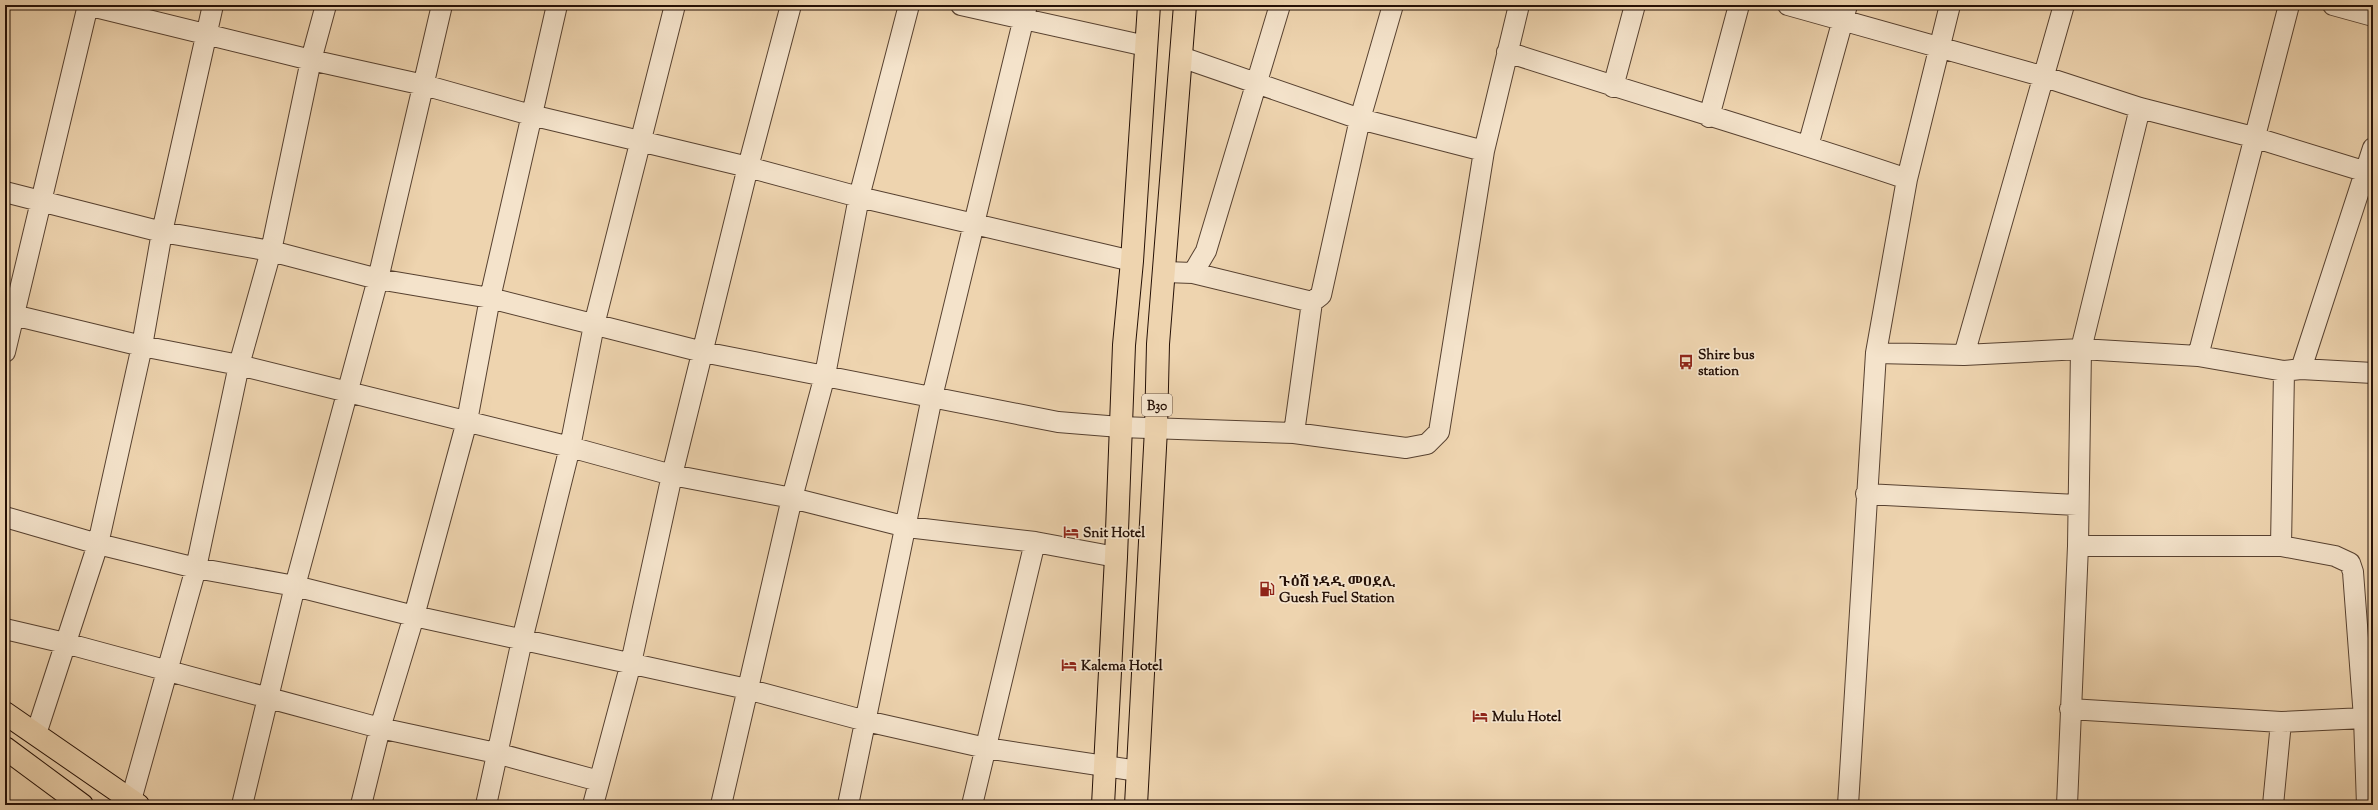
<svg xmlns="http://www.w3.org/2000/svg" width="2378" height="810" viewBox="0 0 2378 810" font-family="'Sorts Mill Goudy','Noto Serif Ethiopic',serif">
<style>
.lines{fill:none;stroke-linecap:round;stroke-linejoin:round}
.minor-casing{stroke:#574130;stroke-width:22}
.major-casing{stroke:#251006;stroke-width:24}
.highway-casing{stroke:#251006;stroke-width:24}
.minor{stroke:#f4e3cb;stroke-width:20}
.major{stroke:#eed4af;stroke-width:22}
.highway{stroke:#eed4af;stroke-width:22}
.labels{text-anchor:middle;stroke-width:3.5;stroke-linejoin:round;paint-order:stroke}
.shield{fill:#f4e3cb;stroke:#634f41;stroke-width:1}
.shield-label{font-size:13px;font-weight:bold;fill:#251006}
.poi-label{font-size:14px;font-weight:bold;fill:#251006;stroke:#f4e3cb;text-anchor:start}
</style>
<rect width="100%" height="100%" fill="#eed4af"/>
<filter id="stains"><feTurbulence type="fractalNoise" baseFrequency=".005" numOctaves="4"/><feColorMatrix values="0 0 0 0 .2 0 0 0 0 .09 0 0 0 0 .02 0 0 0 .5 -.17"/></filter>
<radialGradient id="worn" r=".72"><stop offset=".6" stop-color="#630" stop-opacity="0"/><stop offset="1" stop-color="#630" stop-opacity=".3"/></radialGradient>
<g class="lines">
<g class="minor-casing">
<path id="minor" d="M87 5 311 60 424 85 531 115 748 167 859 197 1132 261
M961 5 1146 46
M1788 5 2045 77 2140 108 2253 137 2373 174
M2333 5 2373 16
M1507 52C1640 95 1774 134 1907 179
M1181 57 1360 119 1484 151
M1613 87 1635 5
M1709 117 1739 5
M1808 146 1847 5
M5 192 162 232 271 251 378 279 490 298 703 352 1058 422 1120 427 1294 433 1406 448 1427 444 1439 432 1484 151 1519 5
M1165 272 1193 273 1312 302
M1193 273 1206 251 1280 5
M5 313 142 346 239 365 570 447 672 475 792 498 907 527 1035 542 1116 557
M5 352 88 5
M1876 353 1964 355 2081 349 2198 356 2284 371 2301 369 2373 373
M1964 355 2064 5
M2198 356 2289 5
M2301 369 2373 148
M1294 433 1312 302 1321 295 1360 119 1393 5
M1866 494 2077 505
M5 517 98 544 196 568 295 586 414 616 747 689 866 721 986 748 1138 771
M2078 546H2281L2335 556 2350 563 2353 572 2364 718 2367 805
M2281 546 2284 371
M5 629 65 643 380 728 496 753 599 781
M2070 709 2281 722 2364 718
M36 734 98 544 142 346 162 232 213 5
M127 805 131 800 196 568 239 365 271 251 311 60 326 5
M242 805 295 586 378 279 442 5
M361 805 380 728 414 616 467 421 490 298 557 5
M486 805 522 640 570 447 594 325 675 5
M593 805 631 663 672 475 748 167 791 5
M721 805 792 498 825 375 859 197 909 5
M848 805 932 397 1027 5
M972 805 1035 542
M1848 805 1876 353 1907 179 1950 5
M2067 805 2078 546 2081 349 2140 108
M2273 805 2281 722"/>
</g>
<g class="major-casing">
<path id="major" d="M5 713 138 805
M5 748 82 805"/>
</g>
<g class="highway-casing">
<path id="highway" d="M1103 805 1116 557 1124 345 1132 261 1149 5
M1136 805 1156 429 1158 344 1185 5"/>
</g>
<use href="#minor" class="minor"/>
<use href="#major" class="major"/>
<use href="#highway" class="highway"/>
</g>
<defs>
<g id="bus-bare" transform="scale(1.2)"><path d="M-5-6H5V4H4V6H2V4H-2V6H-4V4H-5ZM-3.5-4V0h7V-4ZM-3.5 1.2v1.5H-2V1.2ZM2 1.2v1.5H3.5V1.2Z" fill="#8f2418" stroke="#f4e3cb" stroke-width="2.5" paint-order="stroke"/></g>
<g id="hotel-bare" transform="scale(1.2)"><path d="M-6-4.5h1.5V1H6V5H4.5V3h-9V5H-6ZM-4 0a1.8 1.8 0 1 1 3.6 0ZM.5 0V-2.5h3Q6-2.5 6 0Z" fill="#8f2418" stroke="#f4e3cb" stroke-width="2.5" paint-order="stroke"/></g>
<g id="fuel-bare" transform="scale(1.2)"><path d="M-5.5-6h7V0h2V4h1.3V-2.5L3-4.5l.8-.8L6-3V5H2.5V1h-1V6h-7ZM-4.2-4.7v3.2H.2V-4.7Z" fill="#8f2418" stroke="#f4e3cb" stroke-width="2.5" paint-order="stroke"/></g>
</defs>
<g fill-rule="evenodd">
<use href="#bus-bare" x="1686" y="362"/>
<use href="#hotel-bare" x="1071" y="532"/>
<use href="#fuel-bare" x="1267" y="589"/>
<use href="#hotel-bare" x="1069" y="665"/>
<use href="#hotel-bare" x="1480" y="716"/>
</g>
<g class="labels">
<rect class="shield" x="1142" y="394" width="30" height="22" rx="3"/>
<g class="shield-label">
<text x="1157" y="410">B30</text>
</g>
<g class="poi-label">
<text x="1698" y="359">Shire bus<tspan x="1698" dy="16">station</tspan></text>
<text x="1083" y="537">Snit Hotel</text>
<text x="1279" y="586">ጉዕሽ ነዳዲ መዐደሊ<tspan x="1279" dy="16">Guesh Fuel Station</tspan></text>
<text x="1081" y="670">Kalema Hotel</text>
<text x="1492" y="721">Mulu Hotel</text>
</g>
</g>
<rect width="2378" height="810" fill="none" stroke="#eed4af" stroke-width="20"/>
<rect x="6" y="6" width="2366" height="798" fill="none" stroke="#251006" stroke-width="2"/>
<rect x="10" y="10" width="2358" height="790" fill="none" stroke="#251006"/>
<rect width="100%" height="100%" filter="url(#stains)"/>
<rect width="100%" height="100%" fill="url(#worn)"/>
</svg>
